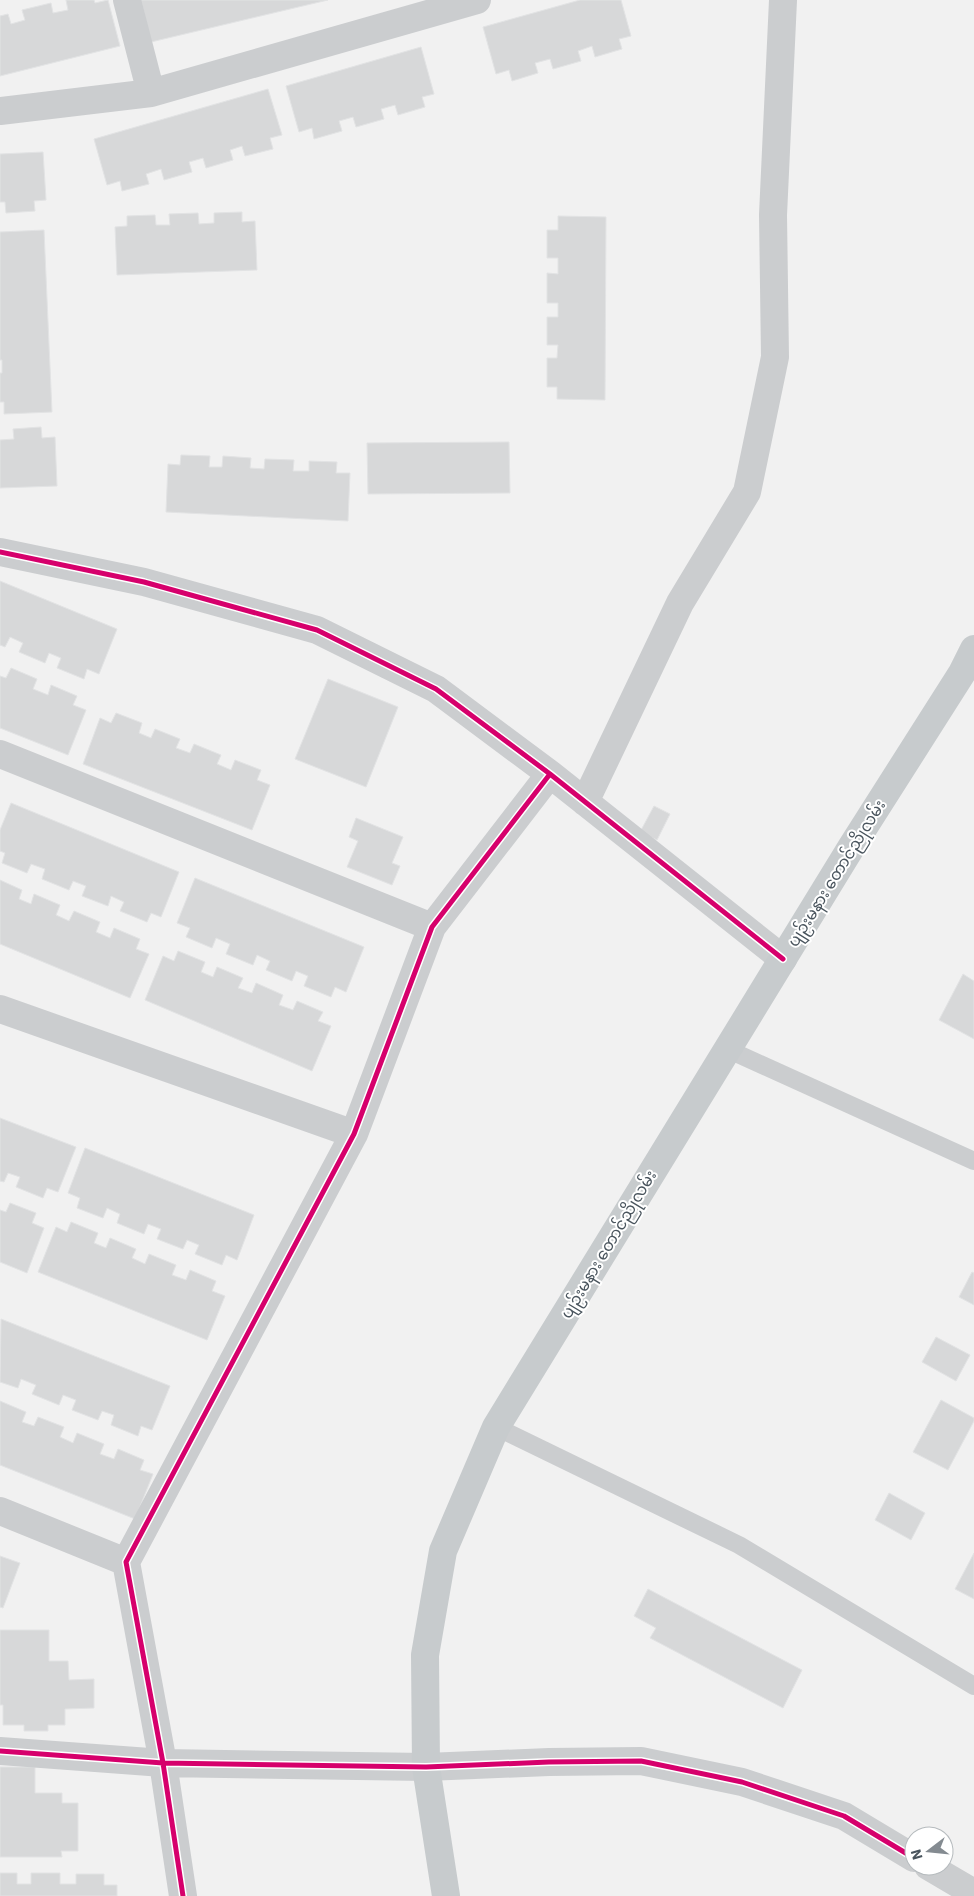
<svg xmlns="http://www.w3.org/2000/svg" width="974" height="1896" viewBox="0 0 974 1896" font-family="'IBM Plex Sans','Noto Sans Myanmar',sans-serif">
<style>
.building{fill:#d7d8d9;stroke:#e2e3e4}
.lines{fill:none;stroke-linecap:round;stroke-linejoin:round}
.service{stroke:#cbcdcf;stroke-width:18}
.minor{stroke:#cbcdcf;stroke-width:28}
.primary{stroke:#c7cbcd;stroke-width:28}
.cycleway-casing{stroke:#fff;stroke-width:8}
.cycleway{stroke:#d6006c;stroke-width:5}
.labels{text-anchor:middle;stroke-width:4;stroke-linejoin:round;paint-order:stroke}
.street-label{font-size:16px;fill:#49545d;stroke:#fff}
</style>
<rect width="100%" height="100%" fill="#f1f1f1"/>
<path class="building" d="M66 0H94L95 3 108 0 120 46 0 76V16L8 14 11 24 25 20 22 10 51 3 53 13 68 10Z
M141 0H328L151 42Z
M580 0H621L631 36 619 39 622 49 595 57 592 46 578 51 581 61 553 69 550 59 535 63 538 73 512 81 509 70 496 74 483 27Z
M421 47 434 94 422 97 425 107 398 115 395 105 381 109 384 119 356 127 353 117 339 121 342 131 314 139 312 128 299 132 286 86Z
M268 89 282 135 270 138 273 149 245 156 242 146 230 150 233 160 206 168 203 158 189 162 192 172 164 180 161 169 146 174 149 184 122 191 120 181 107 185 94 139Z
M43 152 46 200 34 201 35 211 6 213 5 202H0V154Z
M242 212V222L255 221 257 270 117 275 115 227 127 226V216L155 215 156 225H170L169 214 198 213 199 224 214 223V213Z
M558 216 606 217 605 400 557 399V387H547V358H557L558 345H547V317H558V303H547V273L558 274V258H547V230H558Z
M44 230 52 412 4 414V402H0V373H2V360H0V232Z
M41 427 42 438 55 437 57 486 0 488V440L14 439 13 429Z
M509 442 510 493 368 494 367 443Z
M181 455 210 456 209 467H222L223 456 251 458 250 468 264 469 265 459 294 460 293 471H309V461L337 462 336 473H350L348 521 166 512 168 464 180 465Z
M0 581 117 629 99 674 87 669 84 679 57 668 61 658 49 653 45 663 19 652 23 643 10 637 5 647 0 645Z
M11 668 37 679 33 689 48 695 51 685 77 696 73 705 86 710 68 755 0 728V676L6 678Z
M328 679 398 707 366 787 295 759Z
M116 713 142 723 139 733 151 738 155 729 180 739 176 748 190 753 194 744 221 755 217 764 231 770 235 760 261 770 257 780 270 785 252 830 83 764 100 718 111 723Z
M11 803 179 872 161 917 151 913 147 922 120 911 124 902 111 896 108 906 82 896 86 886 73 881 69 890 42 879 45 869 31 864 27 873 2 863 5 853 0 851V830Z
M654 806 670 814 657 840 640 832Z
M356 818 403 837 392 863 400 866 392 885 347 867 358 841 349 837Z
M195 878 364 947 346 992 335 987 331 997 304 986 308 976 296 971 292 981 266 970 270 961 257 955 253 965 226 954 230 944 216 938 212 948 186 937 190 928 177 923Z
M0 880 22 890 19 899 31 904 34 894 60 905 56 915 69 921 74 911 100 922 96 932 110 938 114 928 140 939 136 949 149 954 130 998 0 944Z
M178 951 205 962 201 972 213 977 217 967 243 978 238 988 252 993 256 983 283 995 279 1005 293 1010 297 1001 323 1012 318 1021 331 1026 312 1071 145 1000 163 956 174 961Z
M963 974 974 981V1039L939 1020Z
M0 1118 76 1147 58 1192 47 1188 43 1198 16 1187 20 1177 8 1173 4 1182 0 1181Z
M85 1148 254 1215 237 1260 226 1255 222 1265 195 1254 199 1245 187 1240 183 1249 157 1239 161 1229 148 1224 144 1234 117 1223 120 1214 107 1208 103 1218 77 1208 80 1198 68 1193Z
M10 1203 36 1213 32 1223 44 1228 27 1273 0 1262V1210L6 1212Z
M71 1222 98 1233 94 1243 106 1248 110 1238 136 1249 132 1258 145 1264 149 1254 176 1265 172 1275 186 1280 190 1270 216 1281 212 1291 225 1296 207 1340 38 1272 56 1227 67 1232Z
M972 1272 974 1273V1305L959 1297Z
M1 1319 170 1386 152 1430 141 1426 138 1436 111 1425 114 1415 102 1411 98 1420 72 1410 76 1400 63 1395 59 1405 32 1394 36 1385 21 1379 18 1388 0 1382Z
M936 1337 970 1355 956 1381 922 1362Z
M941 1400 974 1418V1421L948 1470 913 1452Z
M0 1401 26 1412 22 1422 34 1426 38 1417 64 1427 60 1437 73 1443 77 1433 104 1444 100 1454 114 1459 118 1449 144 1460 140 1470 153 1474 135 1519 0 1465Z
M889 1493 925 1513 911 1540 875 1520Z
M974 1553V1599L955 1589Z
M0 1556 20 1563 3 1608 0 1607Z
M648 1589 802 1670 783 1708 650 1638 656 1628 634 1616Z
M0 1630H49V1661H68L69 1680 94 1679V1708L65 1709V1725H48V1731H24V1725H3V1705H0Z
M0 1767H35V1793H62V1803H78V1851H61L62 1857H0Z
M0 1873H17V1884H31V1873H60V1884H76V1874H104V1885H117V1896H0Z"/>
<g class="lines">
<path class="service" d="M727 1049 974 1161
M496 1427 739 1545 974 1686"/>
<path class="minor" d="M127 0 151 93
M0 111 151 93 477 0
M0 552 144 582 317 630 436 689 550 774 783 959
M0 754 432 927
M585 802 680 603 747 492 775 357 773 215 783 0
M0 1009 354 1134
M0 1511 126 1562
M0 1751 163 1763 426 1767 549 1762 641 1761 742 1782 844 1816 914 1858
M928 1866 974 1893
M183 1896 163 1763 126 1562 354 1134 432 927 550 774"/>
<path class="primary" d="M446 1896 426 1767 425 1655 443 1551 496 1427 852 846 962 673 974 649"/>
<g class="cycleway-casing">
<path id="cycleway" d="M0 552 144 582 317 630 436 689 550 774 783 959
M0 1751 163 1763 426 1767 549 1762 641 1761 742 1782 844 1816 914 1858
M183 1896 163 1763 126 1562 354 1134 432 927 550 774"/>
</g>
<use href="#cycleway" class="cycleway"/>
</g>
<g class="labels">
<g class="street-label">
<text transform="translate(836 873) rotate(-58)" y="6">ပျဉ်းမနား တောင်ညိုလမ်း</text>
<text transform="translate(608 1244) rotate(-59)" y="6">ပျဉ်းမနား တောင်ညိုလမ်း</text>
</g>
</g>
<g transform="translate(929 1851) rotate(254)"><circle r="24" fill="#ffffff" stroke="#b6bbbe"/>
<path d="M0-4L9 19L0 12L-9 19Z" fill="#848b91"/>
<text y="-8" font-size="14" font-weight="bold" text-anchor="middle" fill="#49545d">N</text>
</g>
</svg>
